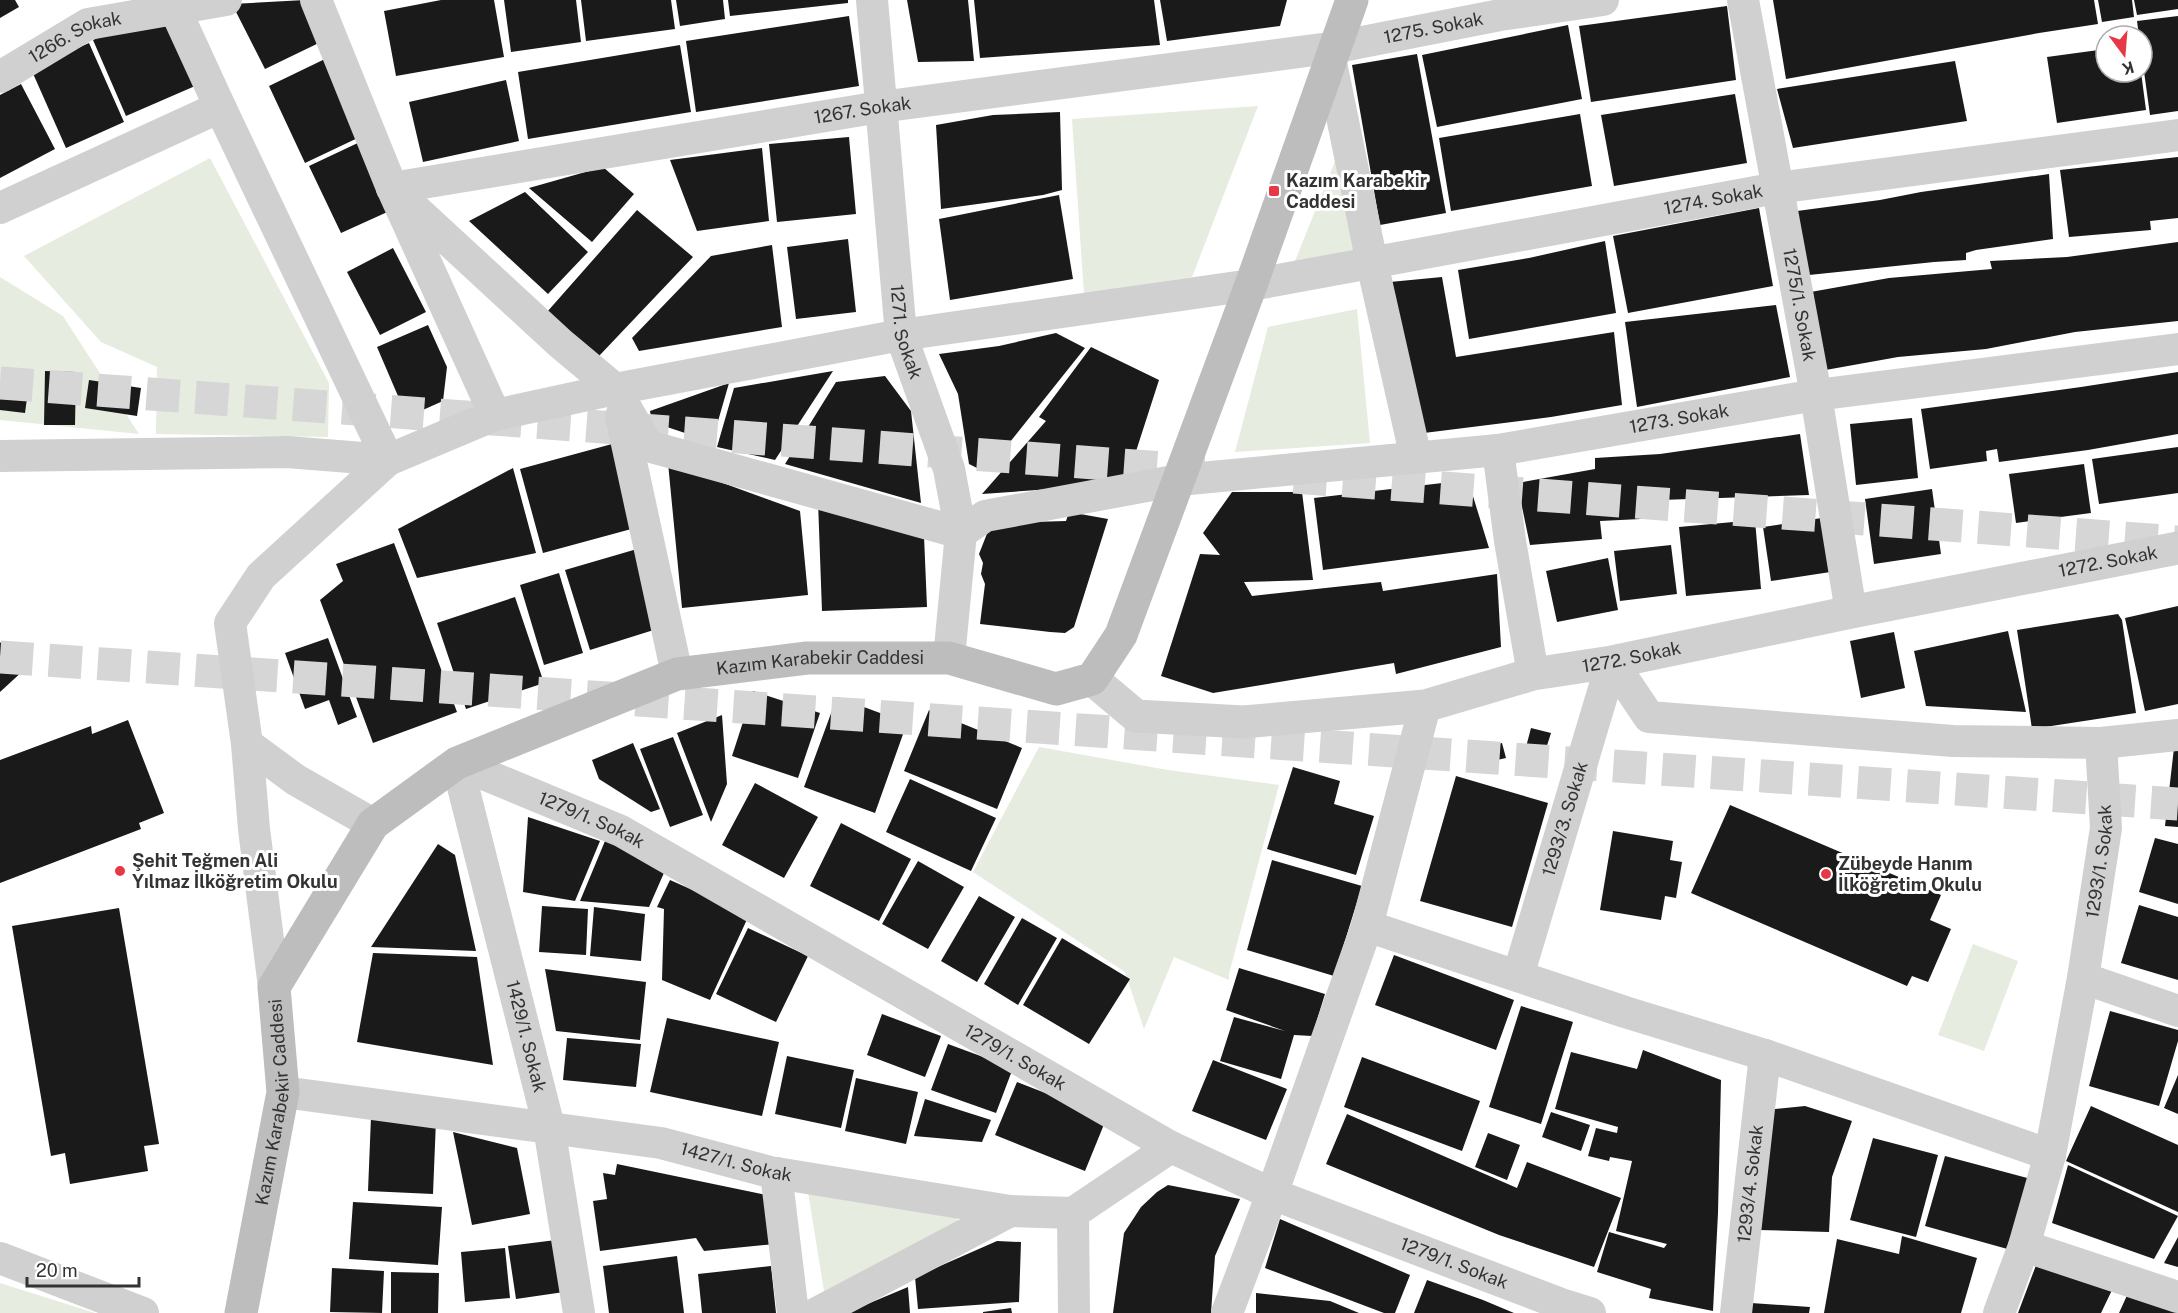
<svg xmlns="http://www.w3.org/2000/svg" width="2178" height="1313" viewBox="0 0 2178 1313" font-family="'Public Sans',sans-serif">
<style>
.green{fill:#e6ecdf}
.building{fill:#1a1a1a}
.lines{fill:none;stroke-linecap:round;stroke-linejoin:round}
.motorway-tunnel{stroke:#d6d6d6;stroke-width:33;stroke-dasharray:33 16;stroke-linecap:butt}
.minor{stroke:#d0d0d0;stroke-width:32}
.tertiary{stroke:#d0d0d0;stroke-width:33}
.secondary{stroke:#bdbdbd;stroke-width:33}
.poi-dot{fill:#e63946;stroke:#fff;stroke-width:2}
.labels{text-anchor:middle;stroke-width:6;stroke-linejoin:round;paint-order:stroke}
.street-label{font-size:18px;fill:#333;stroke:#fff}
.poi-label{font-size:18px;font-weight:bold;fill:#333;stroke:#fff;text-anchor:start}
</style>
<rect width="100%" height="100%" fill="#fff"/>
<path class="green" d="M1258 106 1192 277 1084 294 1072 119Z
M1340 149 1358 249 1295 261Z
M210 158 329 383 328 437 156 434 157 367 101 342 24 256Z
M0 277 63 316 139 434 0 420Z
M1357 309 1370 443 1235 452 1268 327Z
M1039 747 1168 770 1279 785 1229 974V980L1174 957 1144 1029 1125 972 973 872Z
M1973 944 2018 961 1984 1051 1938 1035Z
M808 1192 955 1212 959 1224 824 1291Z
M0 1283 95 1313H0Z"/>
<path class="building" d="M0 0H15L19 7 0 18Z
M305 0 325 40 265 69 232 4Z
M441 0H494L504 57 396 76 384 11Z
M504 0H576L581 42 511 52Z
M581 0H671L675 29 586 41Z
M676 0H723L725 19 680 26Z
M728 0H848V3L730 16Z
M907 0H968L974 61 918 62Z
M974 0H1154L1160 45 980 58Z
M1160 0H1287L1280 26 1167 41Z
M1773 0H2094L2098 24 2039 33 1786 79Z
M2098 0H2132L2134 17 2102 22Z
M2134 0H2178V9L2137 15Z
M1727 6 1736 80 1591 102 1579 26Z
M849 16 859 86 696 112 686 41Z
M2178 16V111L2150 115 2142 57V36H2139L2137 21Z
M175 21 202 83 126 116 93 40 138 22Z
M1568 25 1582 99 1437 127 1422 55Z
M89 43 124 122 66 148 31 69Z
M680 45 691 112 528 139 518 72Z
M2106 49V72H2141L2146 110 2057 123 2047 57Z
M1417 54 1446 213 1380 225 1352 65Z
M327 58 364 135 305 163 269 86Z
M1955 61 1967 121 1793 148 1777 89Z
M506 80 519 141 423 162 409 102Z
M21 84 55 149 0 178V95Z
M1735 94 1747 163 1614 186 1601 115Z
M1060 112 1062 190 1043 195 941 209 936 125 993 115Z
M1580 114 1592 186 1451 211 1439 138Z
M849 137 856 214 777 222 769 144Z
M362 141 394 209 341 233 309 166Z
M762 148 769 221 697 231 670 160Z
M2178 157V218L2150 221 2151 230 2069 237 2060 170Z
M603 167 634 194 592 242 529 188Z
M2049 174 2053 239 1976 250 1966 253V260L1934 262 1809 275 1797 211 1880 200 1921 192Z
M525 192 588 252 548 294 469 221Z
M1059 195 1073 279 950 300 939 219Z
M1759 208 1773 286 1628 313 1613 236Z
M637 210 693 257 599 356 547 312Z
M848 239 856 312 796 319 787 247Z
M1605 241 1616 313 1469 339 1458 270 1529 258Z
M2178 242V321L2075 332 1986 349 1898 357 1820 371 1805 293 1889 278 1992 269 1990 261 2067 257Z
M772 245 782 327 639 351 632 338 711 256Z
M393 248 426 312 380 335 347 272Z
M1442 277 1456 357 1614 332 1622 405 1551 417 1416 434 1390 282Z
M1776 305 1790 377 1637 407 1625 322Z
M428 325 447 367 443 401 407 417 377 347Z
M1056 333 1085 348 994 462 977 468 969 464 958 394 939 354 999 346Z
M1091 347 1159 380 1129 473 1121 484 982 494 1046 421 1039 417Z
M45 371 76 372 75 425H44Z
M833 371 775 460 717 447 734 388Z
M2178 372V434L2088 450 1999 462 1997 449 1986 451 1987 461 1930 469 1921 409 2081 387Z
M885 376 911 411 921 503 785 464 836 382Z
M89 380 141 388 137 416 85 408Z
M729 383 712 442 652 422 650 411Z
M0 387 28 391 25 413 0 410Z
M1912 418 1918 478 1856 485 1850 424Z
M1800 434 1809 495 1660 500 1661 518 1600 521 1602 539 1530 545 1517 483 1595 469V458L1660 454Z
M612 444 635 528 543 553 520 469Z
M2178 447V493L2099 504 2092 459Z
M668 463 800 511 808 595 682 608Z
M2084 464 2091 513 2016 523 2009 474Z
M513 468 536 553 417 578 398 529Z
M1468 480 1489 548 1323 570 1314 498Z
M1932 489 1941 554 1874 564 1865 499Z
M1232 492H1302L1313 580 1244 582 1252 596 1381 582 1383 591 1497 574 1501 647 1396 674 1394 663 1213 693 1161 676 1200 554 1220 555 1203 533Z
M818 501 924 536 927 607 822 611Z
M1069 512 1108 519 1074 627 1065 633 1050 632 980 624 985 584 981 574 983 563 979 554 990 526 1032 522 1066 521Z
M1828 517 1837 571 1771 581 1763 527Z
M1755 520 1761 589 1686 596 1679 527Z
M394 543 457 712 373 743 320 600 343 581 336 564Z
M1671 545 1677 594 1620 601 1614 551Z
M637 549 660 628 590 650 565 570Z
M1608 558 1618 610 1557 622 1546 571Z
M559 573 583 653 544 665 520 585Z
M515 597 544 683 466 709 437 623Z
M2178 606V704L2145 711 2125 618Z
M2118 614 2122 620 2136 713 2032 729 2017 630Z
M2008 631 2026 712 1926 706 1914 651Z
M1894 632 1905 688 1861 698 1850 641Z
M328 638 357 717 338 725 329 700 305 709 285 653Z
M0 642 25 669 0 692Z
M753 691 820 713 798 778 732 756Z
M837 697 907 723 875 813 804 787Z
M929 710 1022 748 997 809 904 771Z
M722 715 727 784 711 822 677 733Z
M128 720 164 813 139 823 141 829 0 883V760L91 726 92 734Z
M1531 728 1551 733 1545 752 1526 747Z
M673 737 703 815 670 827 640 749Z
M633 743 660 809 651 812 599 779 592 760Z
M1502 743 1506 758 1488 762 1484 747Z
M2174 748 2178 749V827L2165 826Z
M1293 767 1340 781 1334 804 1374 816 1356 875 1267 849Z
M1456 776 1548 803 1512 927 1420 901Z
M910 779 996 818 971 871 886 832Z
M755 783 818 817 784 878 722 845Z
M1730 805 1941 895 1930 920 1951 929 1928 982 1912 976 1907 986 1691 893Z
M528 817 600 841 575 901 523 892Z
M841 823 911 859 879 921 810 886Z
M1613 831 1673 841 1670 860 1682 862 1676 898 1665 896 1661 920 1600 910Z
M2155 838 2178 844V904L2139 892Z
M605 841 667 866 649 907 580 901Z
M438 844 455 855 476 951 371 947Z
M1272 860 1362 886 1334 976 1247 950Z
M918 861 964 887 928 949 882 924Z
M670 880 749 915 710 1000 662 980 664 909 657 907Z
M979 896 1015 917 977 982 941 961Z
M2139 905 2178 917V980L2121 963Z
M542 906 588 909 586 955 539 952Z
M594 907 645 914 641 961 590 956Z
M119 908 159 1144 144 1146 148 1171 70 1184 65 1153 51 1156 12 926Z
M1022 918 1057 938 1018 1005 984 984Z
M748 928 808 956 776 1022 716 994Z
M1062 938 1130 979 1089 1044 1023 1005Z
M373 953 477 957 493 1065 357 1042Z
M1394 955 1514 1000 1496 1050 1375 1005Z
M1239 968 1325 994 1312 1036 1294 1035 1281 1079 1220 1061 1234 1017 1285 1031 1226 1010Z
M545 969 646 982 640 1040 556 1031Z
M1521 1006 1573 1022 1541 1124 1489 1107Z
M2110 1011 2178 1030V1041L2159 1106 2089 1086Z
M882 1014 941 1036 925 1077 867 1055Z
M667 1018 779 1042 762 1116 650 1092Z
M567 1038 641 1044 636 1087 563 1080Z
M948 1044 1013 1068 996 1113 931 1090Z
M1643 1050 1721 1080 1718 1213 1713 1311 1649 1298 1651 1289 1597 1272 1609 1232 1664 1248 1667 1244 1616 1231 1632 1161 1610 1157 1609 1161 1588 1156 1596 1128 1617 1133 1618 1127 1555 1109 1571 1052 1637 1069Z
M787 1056 854 1070 841 1128 775 1114Z
M1362 1057 1480 1101 1462 1151 1344 1107Z
M1213 1060 1287 1089 1266 1140 1192 1111Z
M2178 1075V1114L2164 1108Z
M856 1078 918 1092 906 1144 845 1131Z
M1017 1082 1107 1117 1085 1171 995 1135Z
M925 1099 991 1120 982 1142 914 1136Z
M1805 1106 1852 1121 1832 1177 1829 1232 1759 1230 1765 1110Z
M2091 1106 2178 1145V1212L2066 1161Z
M1551 1112 1590 1125 1581 1151 1542 1137Z
M1347 1114 1517 1188 1527 1162 1621 1198 1594 1267 1499 1235 1326 1164Z
M371 1117 436 1120 433 1194 368 1191Z
M453 1132 517 1148 530 1214 472 1225Z
M1488 1133 1520 1145 1507 1180 1475 1167Z
M1873 1138 1938 1155 1916 1237 1850 1220Z
M1945 1156 2031 1179 2011 1250 1925 1226Z
M617 1164 771 1196 775 1244 704 1251 696 1238 600 1251 593 1201 607 1199 603 1173 615 1175Z
M2068 1165 2178 1216 2154 1259 2052 1223Z
M1168 1185 1240 1199 1215 1256 1211 1313H1113L1124 1233 1141 1207 1157 1192Z
M353 1202 442 1207 438 1265 349 1259Z
M1280 1219 1410 1275 1395 1313H1384L1265 1268Z
M1902 1236 1977 1258 1961 1313H1824L1837 1239 1899 1254Z
M2178 1237V1267L2164 1263Z
M556 1240 564 1292 516 1299 508 1246Z
M997 1241 1021 1242 1019 1302 918 1309 915 1277Z
M505 1248 510 1298 465 1302 461 1252Z
M677 1256 684 1313H609L603 1266Z
M2038 1260 2113 1288 2101 1313H2018Z
M771 1266 776 1313H702L698 1274Z
M332 1268 384 1271 382 1313 330 1312Z
M391 1272 439 1273 438 1313H391Z
M1427 1280 1483 1300 1514 1313H1414Z
M908 1287 910 1313H846Z
M2129 1291 2178 1311V1313H2119Z
M1256 1293 1330 1301 1359 1313H1256Z
M1751 1303 1810 1307 1809 1313H1751Z
M1011 1308 1012 1313H983V1312Z"/>
<g class="lines">
<path class="motorway-tunnel" d="M0 383 1204 471
M1294 477 2178 542
M0 657 2178 804"/>
<g class="minor">
<path d="M316 0 392 188 495 415"/>
<path id="s1" d="M872 0 901 335 949 469 961 533 949 658"/>
<path id="s2" d="M1743 0 1816 395 1851 612"/>
<path d="M1331 63 1372 263 1416 458"/>
<path id="s3" d="M0 77 88 24 226 0"/>
<path d="M220 107 388 460 261 576 230 623 247 744 296 780 373 824"/>
<path id="s4" d="M392 188 560 343 615 389 648 446 961 533 985 516 1179 480 1498 450 1816 395 2178 349"/>
<path id="s5" d="M392 188 880 107 1337 47 1500 15 1603 0"/>
<path d="M0 208 220 107 175 9"/>
<path d="M621 416 677 674"/>
<path d="M1498 450 1510 541 1533 674"/>
<path id="s6" d="M0 456 287 452 388 460 495 415 615 389 901 335 1251 285 1777 188 2178 135"/>
<path d="M1612 662 1649 717 1953 741 2101 743 2178 735"/>
<path d="M247 744 254 829 274 987"/>
<path id="s7" d="M457 763 621 831 1171 1147 1272 1194 1561 1304 1590 1313"/>
<path id="s8" d="M457 763 549 1127 579 1313"/>
<path d="M1367 926 1625 1012 1765 1055 2050 1155"/>
<path id="s9" d="M1518 976 1612 662"/>
<path id="s10" d="M2083 978 2106 828 2101 743"/>
<path id="s11" d="M283 1092 661 1143 770 1172 1010 1211 1073 1213 1171 1147"/>
<path d="M776 1173 793 1313"/>
<path d="M1073 1213 1074 1313"/>
<path d="M2024 1246 2178 1297"/>
<path d="M0 1258 143 1313"/>
<path d="M817 1313 1010 1211"/>
<path d="M1227 1313 1272 1194 1367 926 1425 706"/>
<path id="s12" d="M1736 1313 1765 1055"/>
<path d="M1999 1313 2024 1246 2050 1155 2083 978 2178 1011"/>
</g>
<path class="tertiary" id="s13" d="M1092 679 1136 716 1243 722 1425 706 1533 674 1612 662 1851 612 2178 548"/>
<path class="secondary" id="s14" d="M241 1313 283 1092 274 987 373 824 457 763 677 674 807 658H949L1056 689 1092 679 1121 635 1251 285 1352 0"/>
</g>
<g class="poi-dot">
<rect x="1268" y="185" width="12" height="12" rx="3"/>
<circle cx="120" cy="871" r="6"/>
<circle cx="1826" cy="874" r="6"/>
</g>
<g class="labels">
<g class="street-label">
<text dy="6" stroke="none"><textPath href="#s5" startOffset="1054">1275. Sokak</textPath></text>
<text dy="6" stroke="none"><textPath href="#s3" startOffset="86">1266. Sokak</textPath></text>
<text dy="6" stroke="none"><textPath href="#s5" startOffset="477">1267. Sokak</textPath></text>
<text dy="6" stroke="none"><textPath href="#s6" startOffset="1742">1274. Sokak</textPath></text>
<text dy="6" stroke="none"><textPath href="#s2" startOffset="310">1275/1. Sokak</textPath></text>
<text dy="6" stroke="none"><textPath href="#s1" startOffset="334">1271. Sokak</textPath></text>
<text dy="6" stroke="none"><textPath href="#s4" startOffset="1422">1273. Sokak</textPath></text>
<text dy="6" stroke="none"><textPath href="#s13" startOffset="1046">1272. Sokak</textPath></text>
<text dy="6" stroke="none"><textPath href="#s13" startOffset="560">1272. Sokak</textPath></text>
<text dy="6" stroke="none"><textPath href="#s14" startOffset="1006">Kazım Karabekir Caddesi</textPath></text>
<text dy="6" stroke="none"><textPath href="#s9" startOffset="164">1293/3. Sokak</textPath></text>
<text dy="6" stroke="none"><textPath href="#s7" startOffset="146">1279/1. Sokak</textPath></text>
<text dy="6" stroke="none"><textPath href="#s10" startOffset="118">1293/1. Sokak</textPath></text>
<text dy="6" stroke="none"><textPath href="#s8" startOffset="282">1429/1. Sokak</textPath></text>
<text dy="6" stroke="none"><textPath href="#s7" startOffset="632">1279/1. Sokak</textPath></text>
<text dy="6" stroke="none"><textPath href="#s14" startOffset="214">Kazım Karabekir Caddesi</textPath></text>
<text dy="6" stroke="none"><textPath href="#s11" startOffset="459">1427/1. Sokak</textPath></text>
<text dy="6" stroke="none"><textPath href="#s12" startOffset="130">1293/4. Sokak</textPath></text>
<text dy="6" stroke="none"><textPath href="#s7" startOffset="1118">1279/1. Sokak</textPath></text>
</g>
<g class="poi-label">
<text x="1286" y="187">Kazım Karabekir<tspan x="1286" dy="21">Caddesi</tspan></text>
<text x="132" y="867">Şehit Teğmen Ali<tspan x="132" dy="21">Yılmaz İlköğretim Okulu</tspan></text>
<text x="1838" y="870">Zübeyde Hanım<tspan x="1838" dy="21">İlköğretim Okulu</tspan></text>
</g>
</g>
<g transform="translate(2124 54) rotate(164)"><circle r="28" fill="#ffffff" stroke="#adadad" stroke-width="1.5"/>
<path d="M0-4.5L10 22L0 15L-10 22Z" fill="#e63946"/>
<text y="-9" font-size="16" font-weight="bold" text-anchor="middle" fill="#333333">K</text>
</g>
<path d="M27 1277v9h112v-9" fill="none" stroke="#333333" stroke-width="3"/>
<text x="36" y="1277" font-size="18" fill="#333333" stroke="#ffffff" stroke-width="4.5" paint-order="stroke">20 m</text>
</svg>
